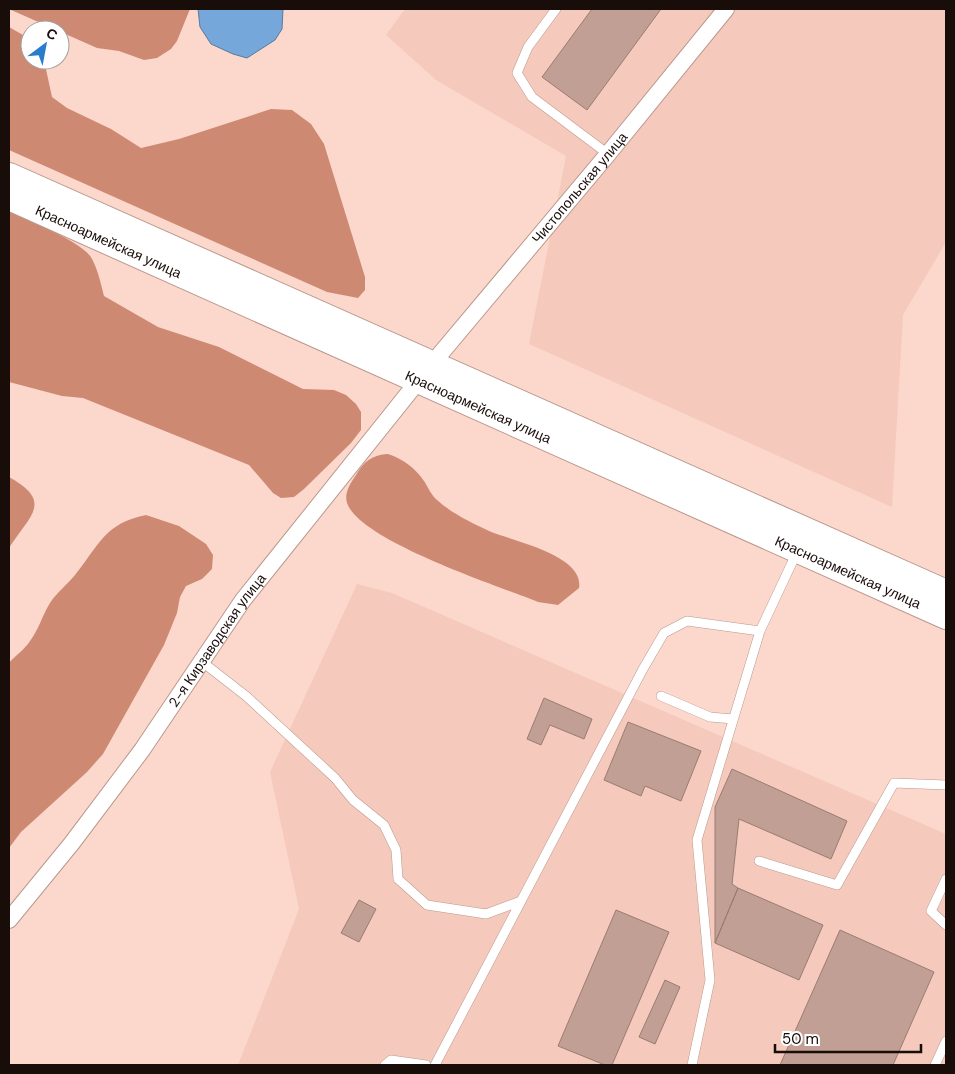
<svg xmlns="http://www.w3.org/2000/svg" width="955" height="1074" viewBox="0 0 955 1074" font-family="'DM Sans',sans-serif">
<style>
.built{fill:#f5cabc}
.forest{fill:#ce8973}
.water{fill:#76a7da;stroke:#5a799c}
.building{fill:#c19f94;stroke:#9b7b71}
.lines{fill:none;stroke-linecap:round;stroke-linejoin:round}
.service-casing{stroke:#ba988d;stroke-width:10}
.minor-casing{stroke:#ba988d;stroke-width:18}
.primary-casing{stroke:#ba988d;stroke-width:28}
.service{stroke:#fff;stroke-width:9}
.minor{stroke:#fff;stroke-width:16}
.primary{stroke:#fff;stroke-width:26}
.labels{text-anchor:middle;stroke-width:4;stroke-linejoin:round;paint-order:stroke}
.street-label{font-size:14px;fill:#190d0a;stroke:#fff}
</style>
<rect width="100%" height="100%" fill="#fcd8cc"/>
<path class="built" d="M405 9H946V242L903 315 892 507 529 344 566 156 436 80 386 35Z
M357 584 392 593 946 834V1065H238L299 909 270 772Z"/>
<path class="forest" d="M9 9H190L177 41 171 49 157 58 144 60 119 51 97 48Z
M9 27 30 39V60H44L52 97 67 108 111 129 141 148 179 139 271 109 292 110 311 124 324 144 365 277V290L358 298 327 292 9 150Z
M9 211C27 220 84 242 92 259 98 270 101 284 104 296L158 327 219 347 303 389 334 390 346 395 356 404 361 412V430L351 443 304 489 294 497 281 498 273 493 249 465 83 398 62 396 9 382Z
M388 454C403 459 415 468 424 481 428 487 431 495 437 500 451 513 472 523 489 531 512 541 585 555 579 588L558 605 538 602C499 586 360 541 347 503 344 493 350 484 356 475 364 461 372 455 388 454Z
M9 477C54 502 30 515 9 548Z
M146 515 179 526 206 544 213 555 212 569 202 579 186 586 180 597 177 613 164 645 103 754 87 772 21 832 9 848V663C15 656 25 649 30 641 39 629 42 616 50 603 57 592 67 585 75 575 99 545 105 523 146 515Z"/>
<path class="water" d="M198 9H283L282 29 275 40 247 58 233 54 211 44 200 27Z"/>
<path class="building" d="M592 9H661L587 110 542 77Z
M544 698 592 719 584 739 550 725 541 745 527 739Z
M628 722 701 751 681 801 645 786 641 796 604 780Z
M732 769 847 821 831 859 739 819 732 884 738 888 715 943V807Z
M738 888 823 925 799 980 715 943Z
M359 900 376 909 359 942 341 933Z
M616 910 669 932 612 1065H605L558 1046Z
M840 930 934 972 893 1065H780Z
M665 980 680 987 655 1044 639 1037Z"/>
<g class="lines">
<g class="service-casing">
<path id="service" d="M556 9 528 47 517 73 532 97 608 154
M201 661 246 696 335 778 353 800 384 825 396 850 398 879 427 905 486 914 521 901
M661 696 710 717 733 719
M759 861 837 885 894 783 946 785
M946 879 931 911 946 925
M385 1065 391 1060 426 1065
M435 1065 643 669 664 633 687 621 760 631
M692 1065 710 980 697 840 760 631 797 552
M935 1065 946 1041"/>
</g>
<g class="minor-casing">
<g id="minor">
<path id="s1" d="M9 920 72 843 142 750 243 600 431 365 608 154 726 9"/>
</g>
</g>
<g class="primary-casing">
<g id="primary">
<path d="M9 176 946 593"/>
<path id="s2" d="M9 197 946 616"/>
</g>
</g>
<use href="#service" class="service"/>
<use href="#minor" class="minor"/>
<use href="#primary" class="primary"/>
</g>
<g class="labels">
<g class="street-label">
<text dy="5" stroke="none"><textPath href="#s1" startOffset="929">Чистопольская улица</textPath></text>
<text dy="5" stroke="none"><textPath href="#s2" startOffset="109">Красноармейская улица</textPath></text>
<text dy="5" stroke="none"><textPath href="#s2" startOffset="514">Красноармейская улица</textPath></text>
<text dy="5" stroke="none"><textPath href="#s2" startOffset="919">Красноармейская улица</textPath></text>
<text dy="5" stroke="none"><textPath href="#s1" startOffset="349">2-я Кирзаводская улица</textPath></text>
</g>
</g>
<rect width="955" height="1074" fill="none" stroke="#190d0a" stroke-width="20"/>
<g transform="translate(45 45) rotate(32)"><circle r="24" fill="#ffffff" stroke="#a39e9d"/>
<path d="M0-4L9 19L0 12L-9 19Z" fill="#277dcb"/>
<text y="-8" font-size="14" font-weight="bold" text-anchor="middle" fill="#190d0a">С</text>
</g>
<path d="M775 1044v8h146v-8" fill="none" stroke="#190d0a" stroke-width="2.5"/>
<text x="782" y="1044" font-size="15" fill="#190d0a" stroke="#ffffff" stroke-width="4" paint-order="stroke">50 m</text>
</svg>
